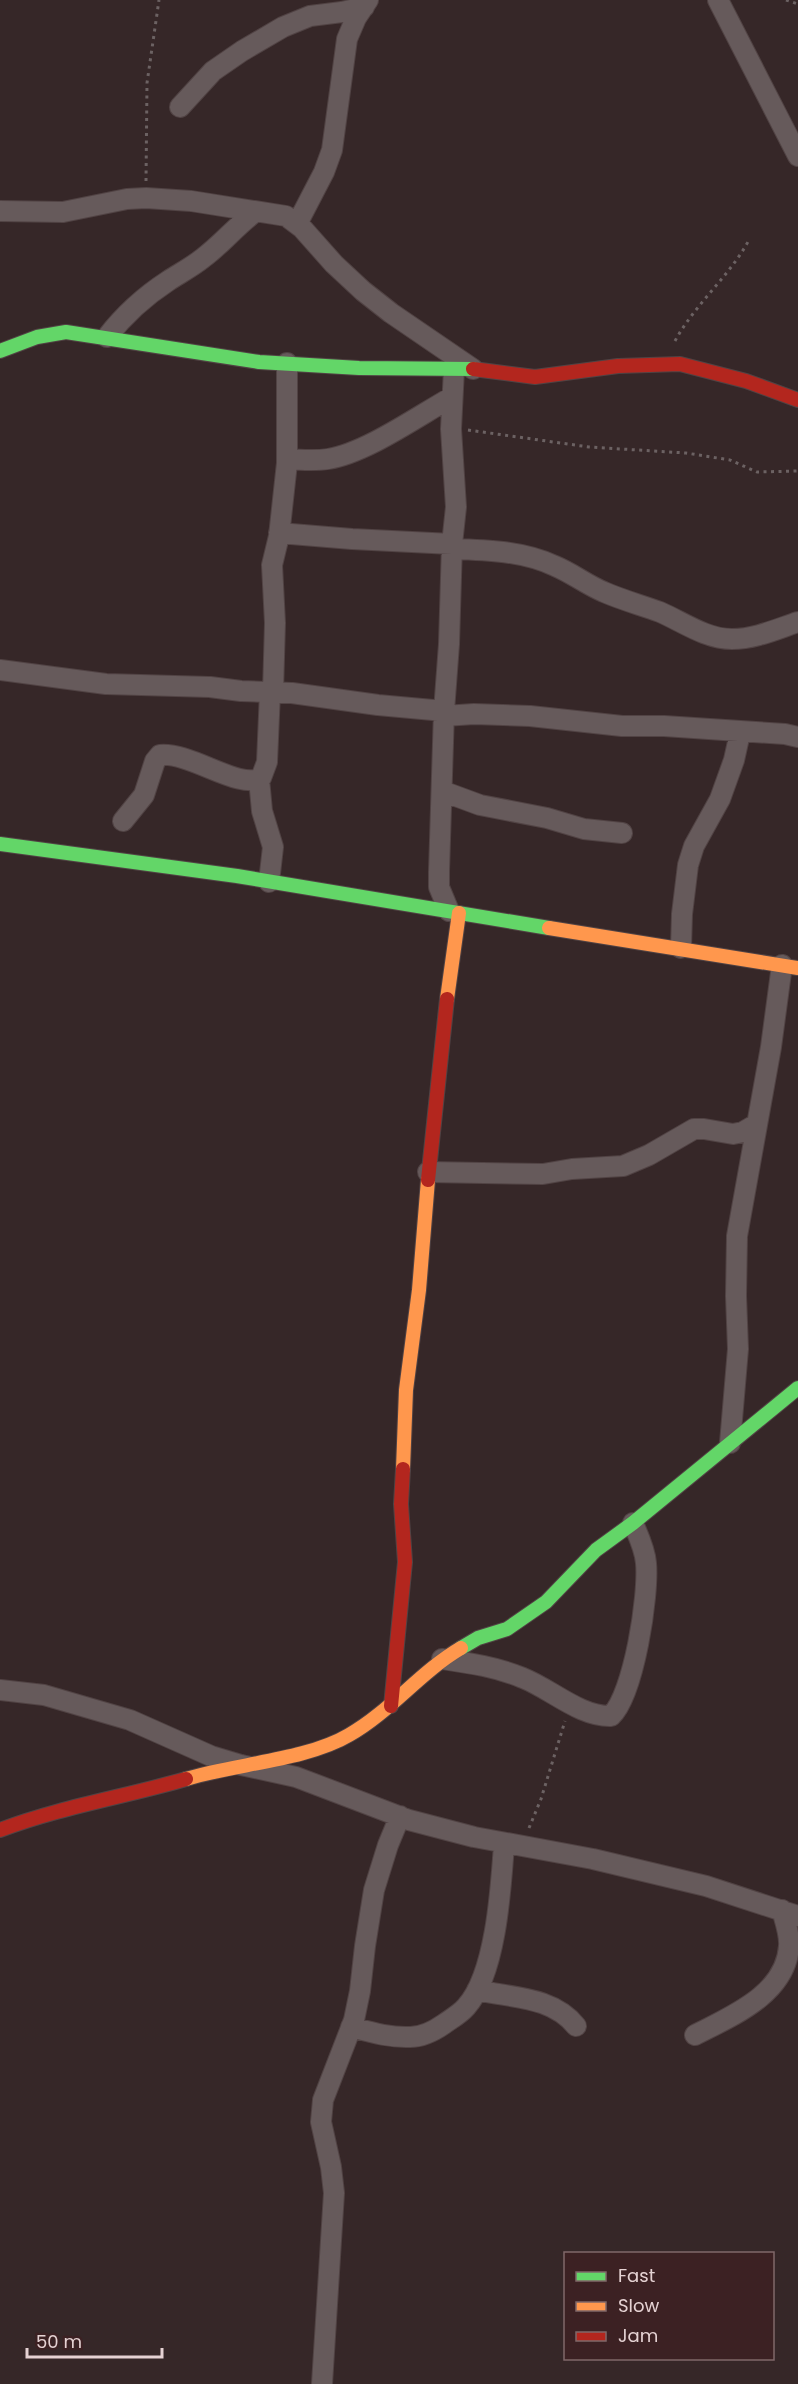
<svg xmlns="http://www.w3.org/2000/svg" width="798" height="2384" viewBox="0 0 798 2384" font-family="Poppins,sans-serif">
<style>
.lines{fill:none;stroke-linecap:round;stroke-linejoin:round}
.street-casing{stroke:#514344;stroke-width:22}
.fast-casing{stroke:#514344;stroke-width:16}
.slow-casing{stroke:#514344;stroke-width:16}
.jam-casing{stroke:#514344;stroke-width:16}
.path{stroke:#6c6263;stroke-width:3;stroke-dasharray:3 4.5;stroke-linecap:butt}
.street{stroke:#665a5b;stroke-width:20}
.fast{stroke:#63d668;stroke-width:14}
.slow{stroke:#ff974d;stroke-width:14}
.jam{stroke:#b3261e;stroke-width:14}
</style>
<rect width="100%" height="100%" fill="#362728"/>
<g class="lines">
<g class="street-casing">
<path id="street" d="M718 0 798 156
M180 107 213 71 242 51 283 27 310 16 342 12 364 7
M0 211 63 212 127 199 146 198 191 201 286 216 302 228 334 264 363 291 391 313 473 369
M297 224 324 172 332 150 347 39 356 18 368 0
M107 337C124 315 145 296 168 281 180 273 192 267 203 258 222 244 236 226 255 212
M287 459C300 460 315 461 328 459 366 453 418 416 452 397
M279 533 352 539 452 544
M452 549C487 550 523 551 555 566 572 573 587 585 604 592 622 600 641 605 660 612 683 622 706 639 732 639 755 639 777 629 798 622
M0 670 106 684 210 687 241 691 292 693 378 705 444 711
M273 692 275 623 272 565 279 536 287 463V363
M444 716 474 714 530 716 622 726H664L785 734 798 737
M259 779 262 811 273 847 269 882
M442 791 480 805 547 818 584 829 622 833
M123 821 144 795 155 761 160 755C191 752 239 790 261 778L267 762 270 692
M449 911 439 887V872L444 711 449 644 452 544 456 507 451 429 454 369
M681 948 682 914 688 865 694 846 720 799 734 760 740 733
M428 1172 543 1174 572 1169 623 1166 649 1155 694 1129H704L733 1134 743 1132 755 1125
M730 1443 738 1349 736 1296 737 1236 771 1047 782 965
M442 1659C469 1663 497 1667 523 1678 551 1689 580 1717 611 1716 634 1694 649 1595 646 1563 645 1549 638 1535 633 1523
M0 1690 44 1695 130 1720 211 1756 241 1765 296 1777 409 1820 474 1837 593 1859 706 1886 798 1916
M477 1990C511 1998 552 1996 576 2026
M351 2027C370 2032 390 2038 410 2037 422 2037 434 2031 444 2024 451 2019 460 2014 466 2007 496 1974 501 1888 504 1844
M695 2035C732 2016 786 1994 789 1946 790 1935 785 1921 782 1910
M322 2384 334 2193 331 2167 321 2122 323 2100 354 2020 360 1991 365 1946 374 1890 388 1845 400 1816"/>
</g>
<g class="fast-casing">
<path id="fast" d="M0 351 37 337 66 332 259 362 359 368 473 369
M0 844 237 876 549 928
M461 1648 478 1638 507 1629 546 1602 596 1550 633 1523 798 1388"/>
</g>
<g class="slow-casing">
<path id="slow" d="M549 928 798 968
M447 999 459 913
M403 1469 406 1390 419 1290 428 1180
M186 1779C234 1764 307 1760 349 1735 391 1711 420 1672 461 1648"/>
</g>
<g class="jam-casing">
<path id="jam" d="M473 369 535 377 618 366 680 364 746 381 798 400
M428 1180 447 999
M391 1706 405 1562 401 1504 403 1469
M0 1830C60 1807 124 1797 186 1779"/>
</g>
<path class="path" d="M786 0 798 4
M146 181 147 83 159 0
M675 341C695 304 729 277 749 240
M468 430 589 447 686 453 730 460 757 472 798 471
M529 1828 541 1799 565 1721"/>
<use href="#street" class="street"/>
<use href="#fast" class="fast"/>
<use href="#slow" class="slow"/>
<use href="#jam" class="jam"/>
</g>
<rect x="564" y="2252" width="210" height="108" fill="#3c2123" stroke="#806869" stroke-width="1.5"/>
<rect x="576" y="2272" width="30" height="9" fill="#63d668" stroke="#806869" stroke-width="1.5"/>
<text x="618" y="2282" font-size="18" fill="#e5d2d3">Fast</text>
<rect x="576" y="2302" width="30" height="9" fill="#ff974d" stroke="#806869" stroke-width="1.5"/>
<text x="618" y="2312" font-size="18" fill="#e5d2d3">Slow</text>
<rect x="576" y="2332" width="30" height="9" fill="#b3261e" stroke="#806869" stroke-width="1.5"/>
<text x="618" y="2342" font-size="18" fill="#e5d2d3">Jam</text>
<path d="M27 2348v9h135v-9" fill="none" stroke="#e5d2d3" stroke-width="3"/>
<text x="36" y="2348" font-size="18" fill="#e5d2d3" stroke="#3c2123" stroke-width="4.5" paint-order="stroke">50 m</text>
</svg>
